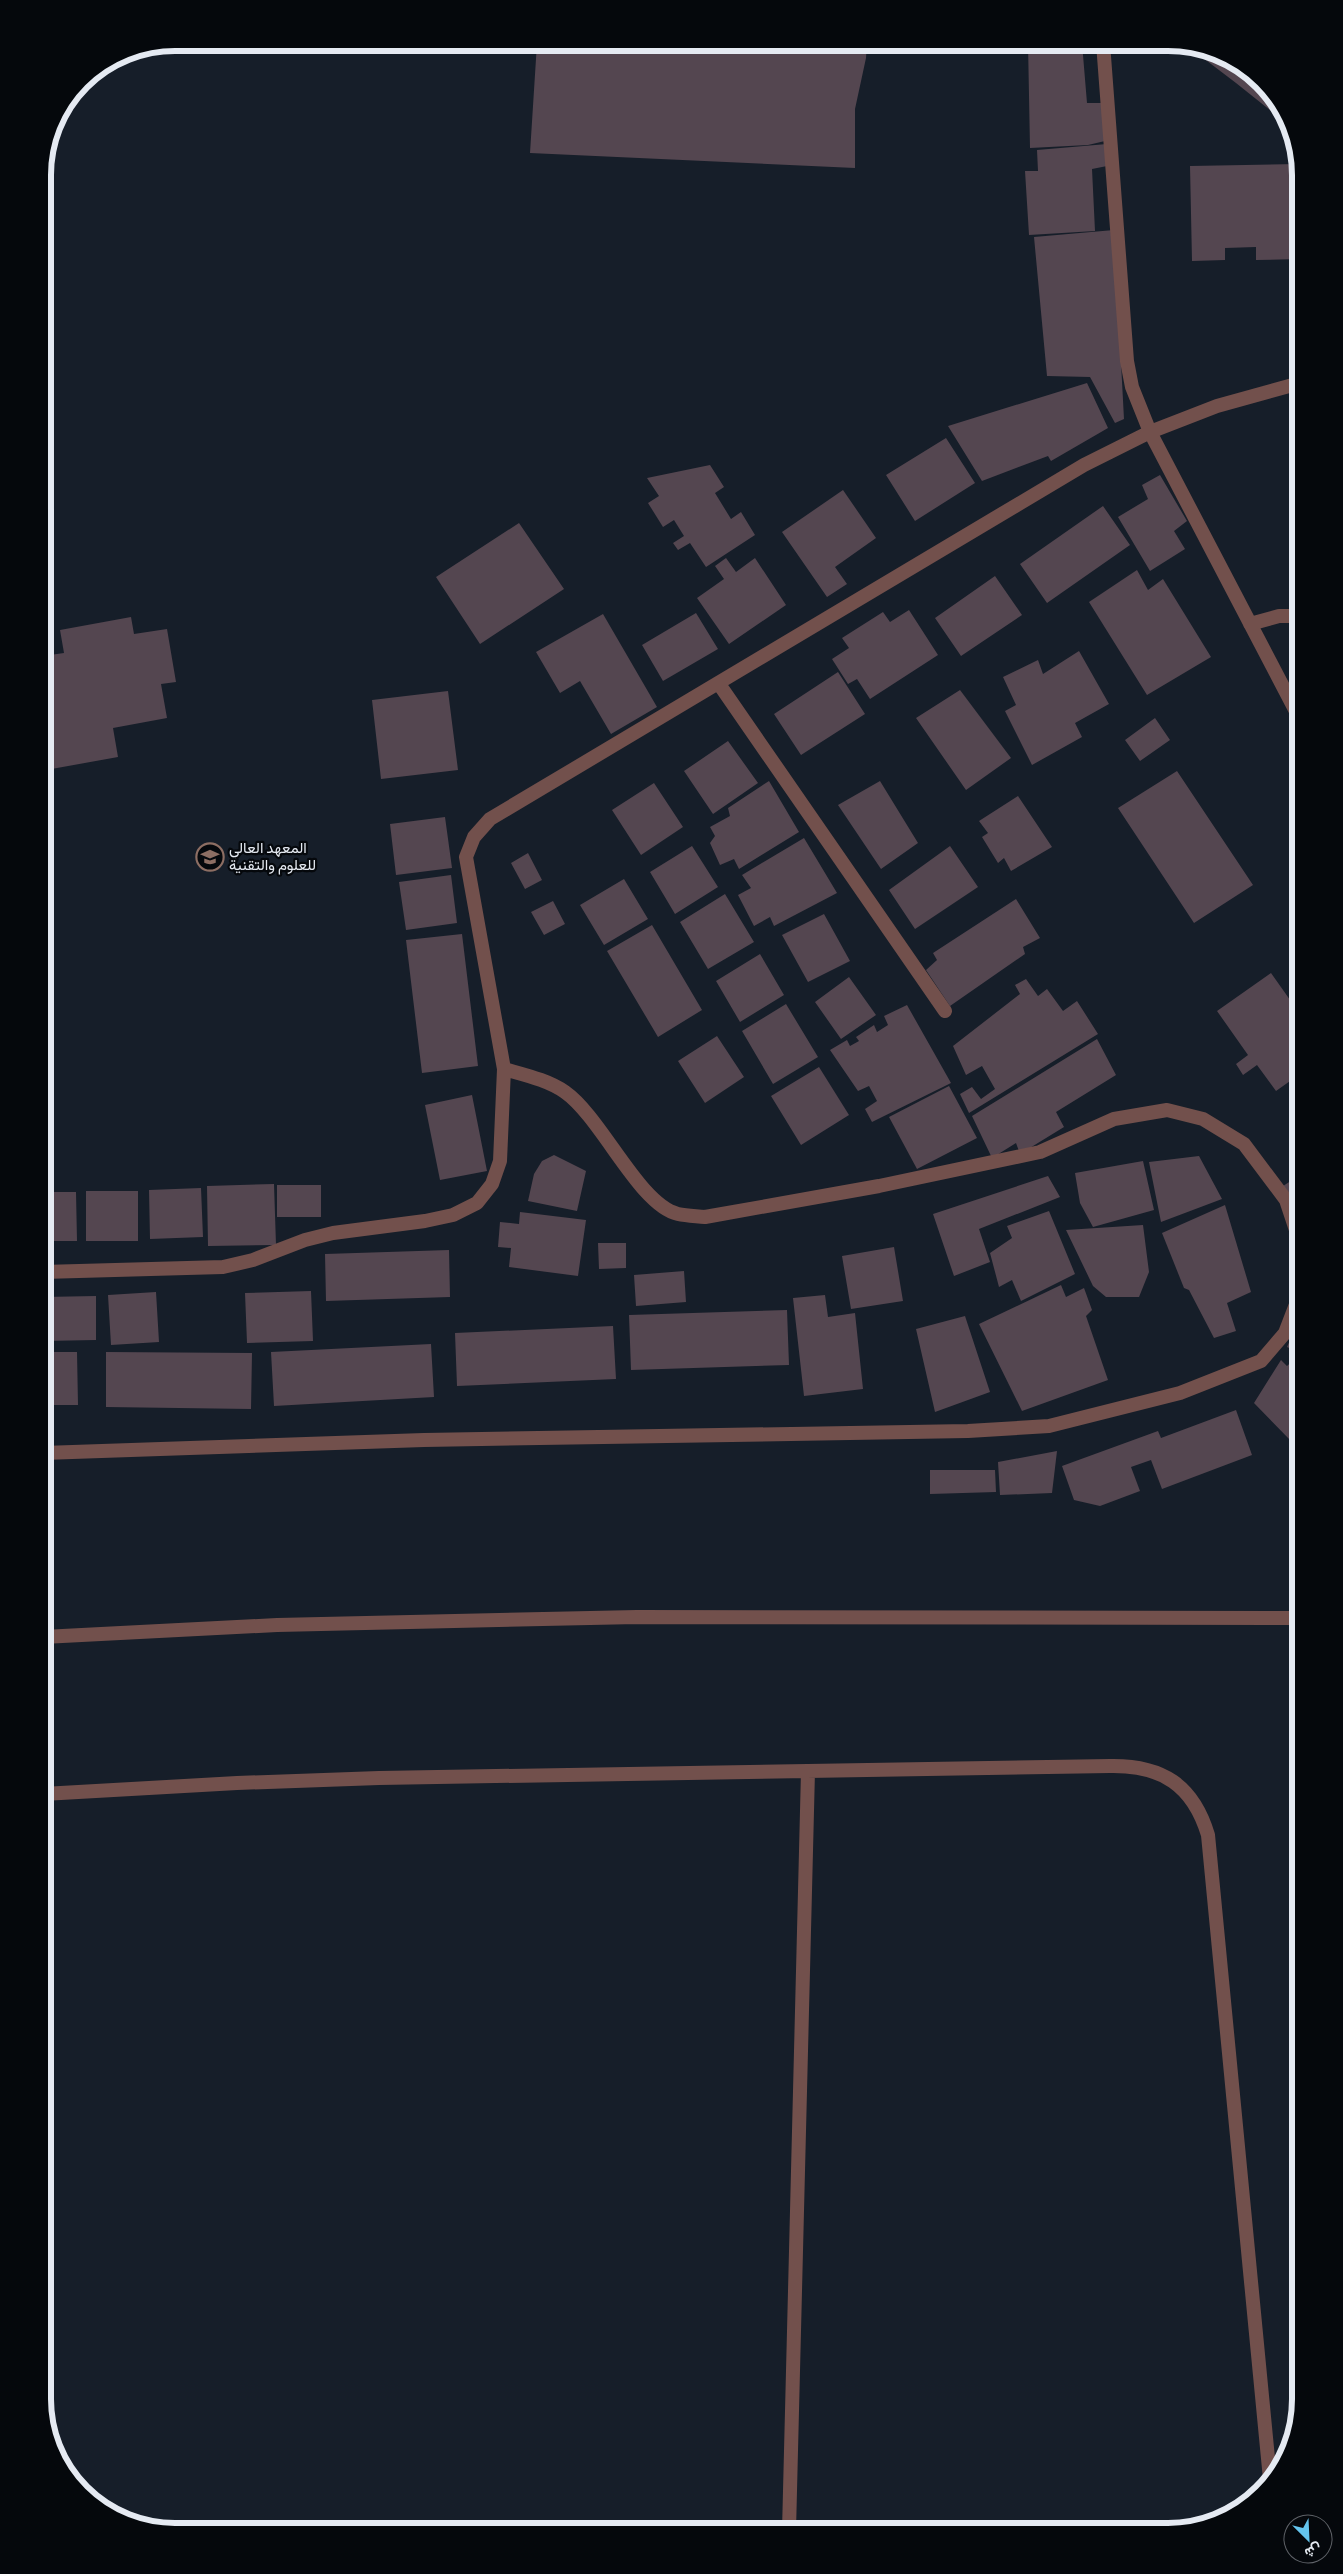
<svg xmlns="http://www.w3.org/2000/svg" width="1343" height="2574" viewBox="0 0 1343 2574" font-family="Literata,Vazirmatn,serif">
<style>
.building{fill:#544650}
.lines{fill:none;stroke-linecap:round;stroke-linejoin:round}
.minor{stroke:#72504c;stroke-width:14}
.labels{text-anchor:middle;stroke-width:4.5;stroke-linejoin:round;paint-order:stroke}
.poi-label{font-size:15px;fill:#e5eaf2;stroke:#05080c;text-anchor:start}
.rim{fill:none;stroke:#e5eaf2;stroke-width:6}
</style>
<rect width="100%" height="100%" fill="#161e29"/>
<path class="building" d="M537 43H867L866 58 855 109V168L530 153Z
M1028 43H1082L1087 103H1103L1105 141 1088 145 1030 148Z
M1190 48 1242 65 1291 127 1236 83Z
M1107 144V166L1092 169 1095 231 1029 235 1025 171H1038L1037 150Z
M1298 164 1301 175 1300 259 1256 260V247L1225 248V260L1192 261 1190 166Z
M1114 230 1124 419 1115 423 1090 377 1047 376 1034 237Z
M1087 383 1108 428 1051 461 1048 456 982 481 948 426Z
M946 438 975 483 915 521 886 475Z
M710 465 724 487 715 493 731 519 741 512 755 535 706 567 690 543 678 550 673 543 684 536 674 520 663 527 648 503 659 496 647 478Z
M1160 475 1187 521 1174 531 1185 549 1150 571 1118 517 1148 499 1142 485Z
M843 490 876 538 835 567 847 584 827 597 782 532Z
M1103 506 1130 545 1047 603 1020 564Z
M519 523 564 589 480 644 436 577Z
M726 558 736 572 755 558 786 605 729 644 697 598 724 579 715 566Z
M1137 570 1148 590 1163 579 1211 657 1147 695 1089 602Z
M995 576 1022 615 961 656 935 618Z
M909 610 938 655 870 699 857 679 848 684 832 659 849 648 842 638 883 612 890 622Z
M696 613 718 649 663 681 642 645Z
M603 614 657 707 611 734 580 681 560 693 536 652Z
M131 617 134 634 167 629 176 682 161 684 167 718 113 728 118 757 46 770 43 763V656L64 653 60 630Z
M1079 651 1109 704 1075 723 1082 737 1032 765 1005 711 1016 705 1003 677 1038 660 1043 674Z
M838 672 865 714 801 755 774 714Z
M960 690 1011 758 966 790 916 718Z
M448 691 458 770 381 779 372 700Z
M1155 718 1170 740 1140 761 1125 740Z
M728 741 758 783 713 814 684 771Z
M1177 771 1253 885 1194 923 1118 808Z
M769 781 799 832 739 869 734 859 720 865 710 843 715 836 710 827 730 816 728 808Z
M880 781 918 843 881 869 838 805Z
M654 783 683 827 641 855 612 810Z
M1018 796 1052 847 1011 871 1004 858 998 863 982 837 988 833 979 821Z
M445 817 452 868 396 875 390 824Z
M804 838 837 893 774 926 770 917 754 926 738 895 751 888 742 875Z
M692 846 718 887 675 914 650 872Z
M950 846 978 887 915 929 889 890Z
M528 853 542 880 525 889 511 863Z
M451 875 457 923 406 930 399 882Z
M624 879 648 919 604 945 580 905Z
M725 894 754 942 708 969 680 922Z
M1016 899 1040 938 1023 947 1025 954 950 1006 926 970 937 960 933 953Z
M553 901 565 924 544 935 531 912Z
M824 914 850 961 808 982 782 935Z
M652 925 702 1010 658 1037 607 951Z
M462 934 478 1066 422 1073 406 940Z
M760 954 784 995 740 1022 716 981Z
M1271 973 1300 1014V1074L1276 1091 1257 1065 1243 1075 1236 1064 1248 1055 1217 1011Z
M849 977 876 1015 841 1039 815 1002Z
M1026 979 1038 996 1047 989 1063 1011 1077 1001 1098 1034 969 1113 960 1094 972 1087 981 1099 995 1089 982 1066 966 1075 953 1046 1020 994 1015 985Z
M786 1004 818 1057 773 1084 742 1031Z
M907 1005 951 1083 872 1122 865 1109 877 1101 869 1086 858 1091 830 1050 847 1040 850 1046 859 1041 856 1037 874 1025 877 1032 888 1025 884 1016Z
M717 1036 744 1077 705 1103 678 1061Z
M1097 1039 1116 1075 1056 1112 1064 1127 1020 1154 1016 1143 992 1158 972 1116Z
M819 1067 849 1115 801 1145 771 1096Z
M949 1086 977 1138 917 1169 889 1117Z
M472 1095 487 1171 440 1180 425 1105Z
M554 1155 586 1171 577 1211 528 1201 534 1174 542 1161Z
M1199 1156 1222 1199 1161 1222 1149 1162Z
M1143 1161 1154 1210 1093 1227 1080 1203 1075 1173Z
M1300 1175V1212L1283 1186Z
M1048 1176 1060 1197 979 1229 990 1262 954 1276 933 1214Z
M274 1184 276 1245 208 1246 207 1186Z
M277 1185H321V1217H277Z
M201 1188 203 1237 150 1239 149 1190Z
M86 1191H138V1241H86Z
M43 1192H76L77 1241H43Z
M1225 1205 1251 1292 1227 1303 1236 1331 1214 1338 1189 1290 1184 1288 1162 1233Z
M1049 1211 1075 1274 1021 1301 1012 1280 999 1287 990 1253 1012 1238 1007 1226Z
M520 1212 586 1220 578 1276 509 1267 511 1248 498 1247 500 1222 519 1224Z
M1143 1225 1149 1272 1139 1297H1106L1093 1286 1066 1230Z
M598 1243H626V1268L599 1269Z
M894 1247 903 1301 851 1309 842 1256Z
M449 1250 450 1297 326 1301 325 1254Z
M684 1271 686 1302 636 1306 634 1275Z
M1061 1285 1066 1297 1084 1288 1092 1310 1086 1316 1108 1380 1022 1411 979 1324Z
M311 1291 313 1341 247 1343 245 1293Z
M156 1292 159 1342 111 1345 108 1295Z
M825 1295 828 1317 855 1313 863 1389 804 1396 793 1298Z
M96 1296V1340L43 1341V1297Z
M787 1310 789 1365 631 1370 629 1315Z
M965 1316 990 1392 935 1412 916 1329Z
M1300 1318V1353L1287 1347Z
M613 1326 616 1379 457 1386 455 1333Z
M431 1344 434 1397 274 1406 271 1352Z
M43 1352H77L78 1405H43Z
M106 1352 252 1353 251 1409 106 1407Z
M1299 1355 1300 1430 1290 1440 1254 1403 1281 1360 1287 1366Z
M1236 1410 1252 1455 1162 1489 1151 1460 1131 1467 1140 1491 1100 1506 1074 1500 1062 1466 1158 1431 1161 1438Z
M1057 1451 1052 1493 1000 1495 998 1462Z
M930 1470H995L996 1492 930 1494Z"/>
<g class="lines">
<path class="minor" d="M1103 43 1127 361 1132 387 1150 432 1300 719
M1250 624 1279 616H1300
M719 684 945 1011
M504 1069C525 1075 548 1080 565 1092 602 1118 639 1205 678 1214 687 1216 696 1216 705 1217L879 1186 1040 1152 1114 1119 1167 1110 1203 1119 1244 1144 1286 1200 1300 1242
M43 1272 223 1267 253 1260 305 1240 333 1233 425 1221 453 1215 477 1203 492 1184 500 1161 504 1069 466 857 474 837 490 819 1084 465 1150 432 1217 406 1300 383
M43 1453 424 1440 968 1431 1049 1426 1180 1393 1261 1361 1285 1333 1300 1294
M43 1637 277 1625 637 1617 1300 1618
M43 1794 237 1783 379 1778 1110 1766C1162 1765 1193 1785 1208 1835L1270 2479
M789 2531 808 1771"/>
</g>
<defs>
<g id="university-ring" transform="scale(1.4375)"><circle r="9.5" fill="#05080c" stroke="#8d6e63" stroke-width="1.5"/><path d="M0-5L7-2L0 1L-7-2ZM-4 1L0 2.5L4 1V4Q0 6-4 4Z" fill="#8d6e63"/></g>
</defs>
<g fill-rule="evenodd">
<use href="#university-ring" x="210" y="857"/>
</g>
<g class="labels">
<g class="poi-label">
<text x="229" y="853">المعهد العالي<tspan x="229" dy="17">للعلوم والتقنية</tspan></text>
</g>
</g>
<path d="M0 0H1343V2574H0ZM175 51H1168A124 124 0 0 1 1292 175V2399A124 124 0 0 1 1168 2523H175A124 124 0 0 1 51 2399V175A124 124 0 0 1 175 51Z" fill="#05080c" fill-rule="evenodd"/>
<path class="rim" d="M175 51H1168A124 124 0 0 1 1292 175V2399A124 124 0 0 1 1168 2523H175A124 124 0 0 1 51 2399V175A124 124 0 0 1 175 51Z"/>
<g transform="translate(1308 2539) rotate(156)"><circle r="24" fill="#05080c" stroke="#5f6268"/>
<path d="M0-4L9 19L0 12L-9 19Z" fill="#64c5ee"/>
<text y="-8" font-size="14" font-weight="bold" text-anchor="middle" fill="#e5eaf2">ش</text>
</g>
</svg>
